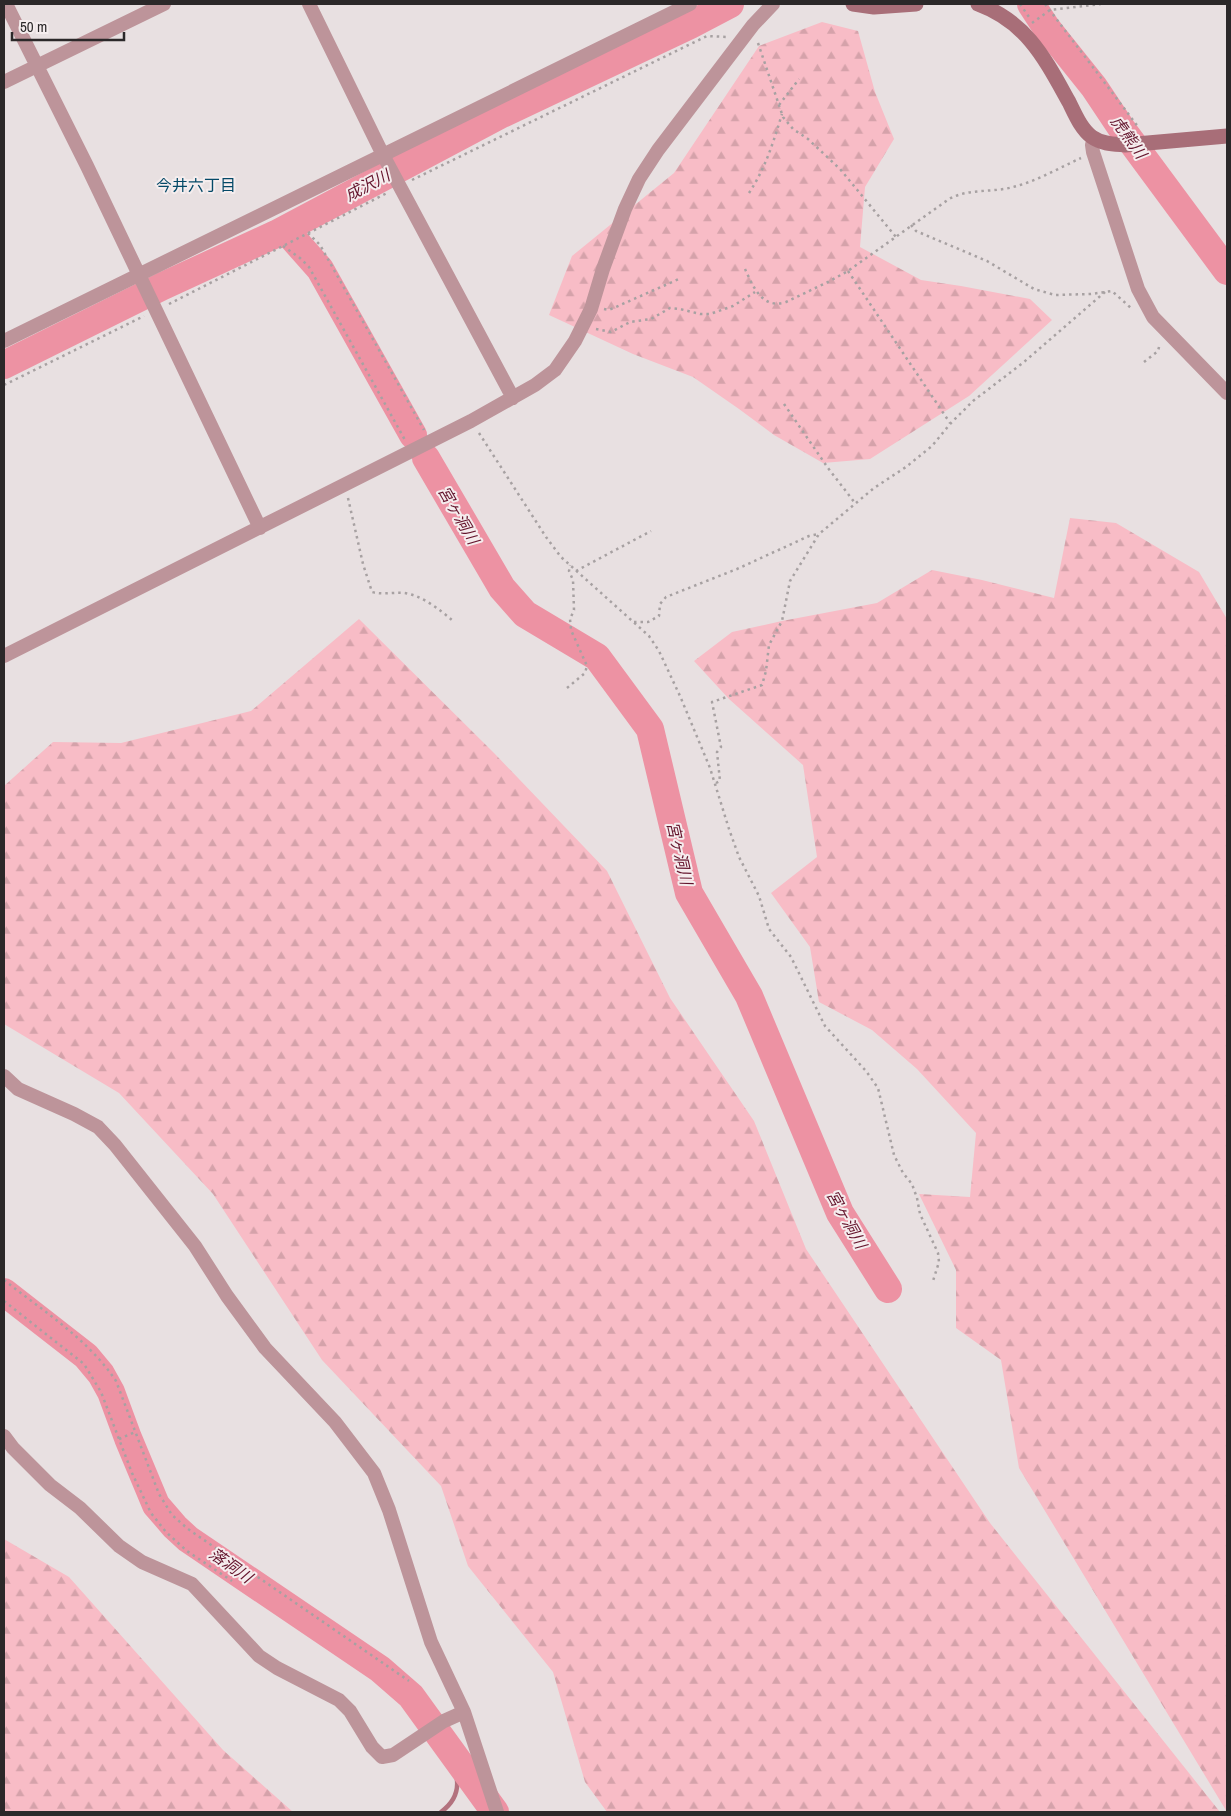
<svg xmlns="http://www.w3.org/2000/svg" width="1231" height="1816" viewBox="0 0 1231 1816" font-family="'Archivo Narrow','Noto Sans JP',sans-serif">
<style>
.forest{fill:url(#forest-firs)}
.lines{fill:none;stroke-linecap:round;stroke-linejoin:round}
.stream{stroke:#b3727e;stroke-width:4.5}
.river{stroke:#ed92a3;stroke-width:28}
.path{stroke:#a7a1a2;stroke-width:2.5;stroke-dasharray:2.5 4;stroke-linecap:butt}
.street{stroke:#bd949a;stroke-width:14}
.secondary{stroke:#a86e78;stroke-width:15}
.labels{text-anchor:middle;stroke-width:4;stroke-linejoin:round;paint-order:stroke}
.water-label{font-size:16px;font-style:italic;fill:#64142c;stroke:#f5edee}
.neighbourhood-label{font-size:16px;fill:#044967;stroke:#f5edee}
</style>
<defs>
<pattern id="forest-firs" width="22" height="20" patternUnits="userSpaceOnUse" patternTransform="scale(1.25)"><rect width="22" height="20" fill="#f8bcc6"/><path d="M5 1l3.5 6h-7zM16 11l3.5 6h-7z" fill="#d5a2aa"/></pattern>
</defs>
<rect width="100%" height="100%" fill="#e8e0e1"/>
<path class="forest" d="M822 22 858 31 875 92 894 139 865 187 860 247 921 280 961 286 1030 299 1052 320 969 396 870 459 823 463 774 435 739 409 693 377 633 354 549 315 572 256 674 173 759 46Z
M1070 518 1116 523 1199 572 1227 619V1812L1019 1468 1001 1360 956 1328V1270L919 1194 970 1197 976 1133 917 1069 872 1030 819 1002 810 947 771 893 817 857 803 765 729 699 694 661 732 632 782 621 877 603 932 570 982 580 1054 598Z
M359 619 494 753 607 871 670 998 754 1121 806 1249 990 1523 1220 1812H607L585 1782 553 1672 468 1566 441 1486 322 1360 213 1194 119 1093 4 1024V786L53 742 121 743 251 711Z
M4 1539 69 1577 223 1750 293 1812H4Z"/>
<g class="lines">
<path class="stream" d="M441 1812C467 1793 456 1771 447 1746"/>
<path class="river" d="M1031 4 1046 27 1094 87 1122 129 1227 271
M276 234H289L320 269 413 435
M4 365 163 286 276 234 502 114 690 25 730 4
M426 458 502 588 525 614 597 657 650 729 689 893 749 996 840 1213 888 1289
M4 1292 86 1356 101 1374 111 1392 128 1438 156 1505 175 1527 188 1539 380 1669 411 1696 495 1812"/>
<path class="path" d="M1020 4 1029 17
M1045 4 1139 128
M1032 23 1050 10 1101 4
M758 43 783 117 793 129 808 139 840 169 896 237
M779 105 799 79
M412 180 707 36 728 37
M749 193C766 167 773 143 782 114
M911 225 916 231 987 261 1034 289 1055 295 1091 294 1112 291 1131 308
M308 233 320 245 334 270 424 430
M283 246 300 258 309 267 405 440
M745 269C753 286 762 310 786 302L828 282 848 271 949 199C969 188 992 193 1013 187 1037 181 1059 168 1081 158
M848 271 950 423
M169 304 387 193
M604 309 609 310 679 279
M596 329 611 332 630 322 651 319 670 308 680 309 700 314H710L733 306 755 292
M1144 362 1158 351 1160 343
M4 385 144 316
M784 404 828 468 855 503
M479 433 546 537 561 557 649 636 659 651 680 696 710 768 729 829 739 857 759 896 769 929 791 957 825 1026 866 1071 878 1088 894 1155 903 1173 912 1184 917 1198 920 1214 938 1253 939 1262 933 1281
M348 498 363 564 372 592C383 595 392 592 404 593 421 595 439 609 452 620
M576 571 651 531
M634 622H648L659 616 660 604 666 597 737 569 809 536 818 534
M567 688 585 673 587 666 571 630 570 619 574 610 573 580 569 571 570 565
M716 783 720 781 717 752 721 747 712 702 762 685 766 671 769 645 782 621 790 581 819 534 874 488 906 467 932 446 950 424 973 401 1024 362 1105 292
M4 1280C43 1311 88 1339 116 1381L159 1494 172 1515 188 1529 409 1681
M4 1301 84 1364 101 1392 132 1473 151 1513 166 1532 187 1551 232 1581
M119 1439 135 1432"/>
<path class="street" d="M6 4 87 166 260 528
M309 4 383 155 513 398
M4 82 164 4
M1094 138 1092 145 1093 152 1138 289 1153 317 1227 393
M4 341 690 4
M4 656 471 421 535 385 555 370 575 341 591 309 603 269 625 209 639 179 658 150 753 25 773 4
M4 1076 18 1089 74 1114 98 1127 115 1145 195 1246 227 1296 265 1348 335 1422 374 1473 389 1510 431 1642 464 1712 497 1812
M4 1436 13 1448 50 1485 80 1508 119 1546 142 1562 192 1584 259 1656 277 1668 339 1700 350 1711 372 1747 382 1757 393 1755 444 1721 464 1712"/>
<path class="secondary" d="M853 4 874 7 916 4
M978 4C1027 22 1045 59 1069 102 1075 114 1081 129 1092 137 1102 144 1114 144 1125 145L1227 136"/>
</g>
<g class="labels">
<g class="water-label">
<text transform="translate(1129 137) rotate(54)" y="6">虎熊川</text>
<text transform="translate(367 185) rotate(-28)" y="6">成沢川</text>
<text transform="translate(459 515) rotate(60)" y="6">宮ヶ洞川</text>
<text transform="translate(680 853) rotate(77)" y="6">宮ヶ洞川</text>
<text transform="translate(847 1219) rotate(61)" y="6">宮ヶ洞川</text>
<text transform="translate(231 1565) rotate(35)" y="6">落洞川</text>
</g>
<g class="neighbourhood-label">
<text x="196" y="191">今井六丁目</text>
</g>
</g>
<rect width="1231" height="1816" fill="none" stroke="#2b2829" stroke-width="10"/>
<path d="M12 32v8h112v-8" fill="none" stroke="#2b2829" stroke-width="2.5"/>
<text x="20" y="32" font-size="15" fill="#2b2829" stroke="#f5edee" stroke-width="4" paint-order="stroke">50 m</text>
</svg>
